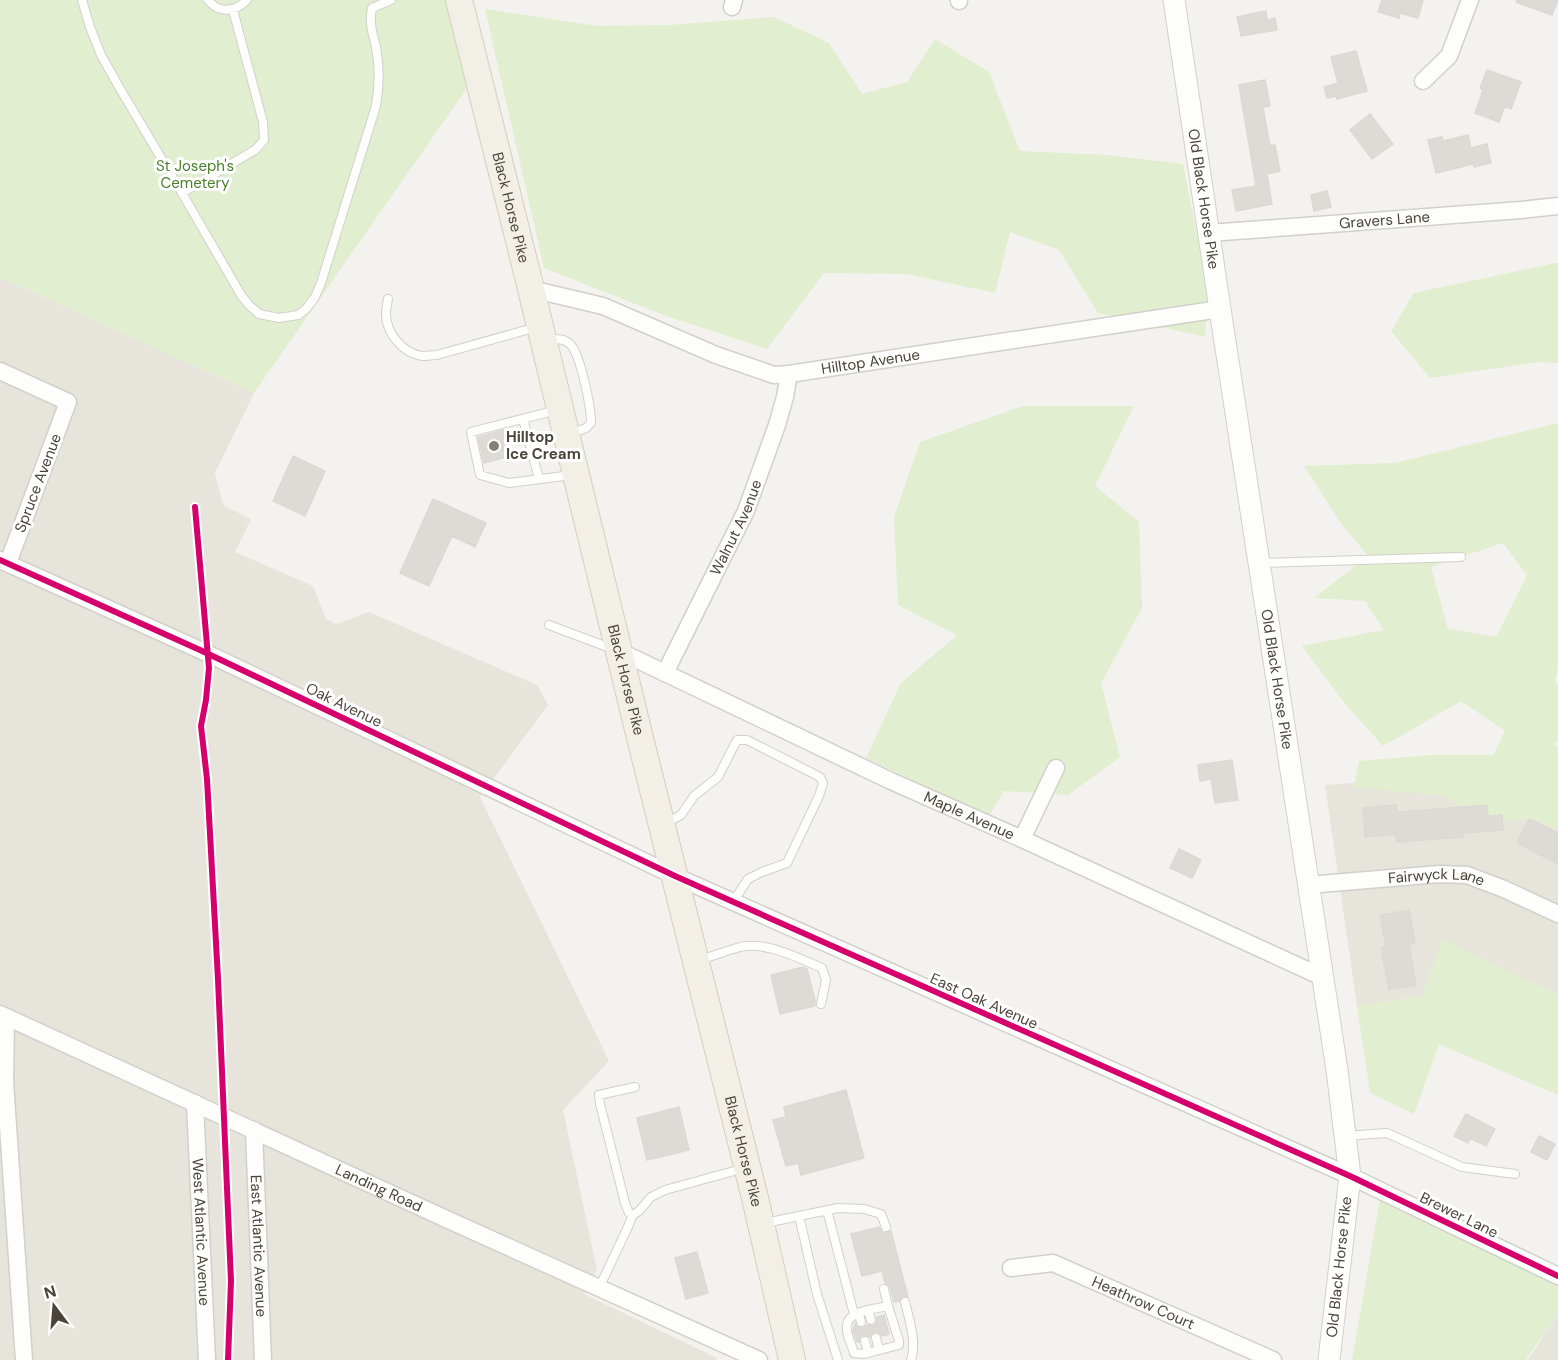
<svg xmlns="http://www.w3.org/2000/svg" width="1558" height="1360" viewBox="0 0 1558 1360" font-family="'DM Sans',sans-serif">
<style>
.residential{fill:#e7e4dc}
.green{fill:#e1eecf;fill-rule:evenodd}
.building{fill:#dedbd6;stroke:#dcd9d4;stroke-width:1.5}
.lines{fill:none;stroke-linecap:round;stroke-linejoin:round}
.service-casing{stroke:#d2d0cb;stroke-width:10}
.minor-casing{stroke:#d2d0cb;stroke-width:19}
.tertiary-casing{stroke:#d2d0cb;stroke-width:23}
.primary-casing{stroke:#d6cebb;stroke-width:28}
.service{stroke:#fdfdfc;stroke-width:8}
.minor{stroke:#fdfdfc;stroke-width:16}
.tertiary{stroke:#fdfdfc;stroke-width:21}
.primary{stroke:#f2efe6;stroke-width:26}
.cycleway-casing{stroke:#fff;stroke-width:10}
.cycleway{stroke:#d6006c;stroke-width:6}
.poi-dot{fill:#868178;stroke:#fff;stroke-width:2}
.labels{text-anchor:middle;stroke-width:6;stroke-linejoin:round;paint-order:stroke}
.park-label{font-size:15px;fill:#4a7f2a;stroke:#fff}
.street-label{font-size:15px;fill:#4b4439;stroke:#fff}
.poi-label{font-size:15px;font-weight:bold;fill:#4b4439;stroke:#fff;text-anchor:start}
</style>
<rect width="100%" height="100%" fill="#f4f2ee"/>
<path class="residential" d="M0 277 254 393 215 473 223 505 251 519 235 552 313 586 326 619 336 624 369 612 537 685 548 705 480 797 609 1061 563 1110 597 1270 584 1294 717 1358 716 1360H0Z
M1505 772 1558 798V995L1443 940 1422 996 1357 1006 1325 785Z
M1558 1313V1360H1528Z"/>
<path class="green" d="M0 0H459L477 74 254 393 0 277Z
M485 9 598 26 669 25 774 17 829 43 862 94 907 82 935 39 989 72 1020 151 1108 155 1183 164 1208 292 1205 337 1098 313 1059 250 1010 232 995 293 907 274 824 273 767 349 666 316 544 268Z
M1556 263H1558V363L1537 362 1430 378 1391 331 1414 293Z
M1023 406H1134L1095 486 1139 522 1142 608 1101 683 1120 757 1068 795 1004 791 989 816 866 758 901 683 957 635 898 605 894 517 920 442Z
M1558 423V668L1555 682 1558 685V740L1553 744 1558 746V831L1536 820H1484L1446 796 1354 787 1359 761 1431 755H1493L1505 731 1461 701 1418 726 1383 746 1346 705 1302 646 1384 630 1365 601 1314 598 1368 556 1340 522 1304 466 1395 463ZM1503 543 1527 575 1496 637 1448 629 1431 567Z
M1443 939 1558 995V1095L1439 1044 1414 1114 1370 1093 1357 1006 1422 996Z
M1380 1200 1553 1273 1558 1264V1313L1526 1360H1352Z"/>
<path class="building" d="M1382 0H1423L1418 18 1400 13 1399 18 1378 12Z
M1517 0H1558L1552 15 1516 2Z
M1266 11 1267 20 1275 18 1277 30 1241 36 1237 17Z
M1356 51 1367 91 1337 99 1336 96 1327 98 1324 87 1338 83 1331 57Z
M1487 70 1521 82 1511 109 1505 106 1499 122 1475 113 1483 90 1480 88Z
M1265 80 1270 106 1263 107 1265 119 1270 146 1275 145 1280 171 1267 174 1272 204 1236 211 1232 190 1256 186 1239 85Z
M1370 114 1393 144 1372 159 1350 130Z
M1468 135 1471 148 1487 144 1491 163 1474 167 1473 164 1436 173 1428 140 1442 137 1443 141Z
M1327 191 1331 207 1314 211 1311 195Z
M504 430 510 456 484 463 478 437Z
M293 456 325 471 305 516 273 501Z
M433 499 486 523 475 547 452 536 429 586 400 573Z
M1232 760 1238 800 1215 803 1211 779 1200 781 1198 765Z
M1396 805 1397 812 1487 805 1488 816 1502 815 1503 830 1463 833V837L1397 842 1396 834 1365 837 1363 808Z
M1529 819 1558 833V864L1517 843Z
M1179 849 1201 860 1192 878 1170 868Z
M1409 910 1415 943 1409 945 1416 985 1389 990 1381 948 1386 947 1380 915Z
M803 967 807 969 815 1000V1006L780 1014 771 975Z
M846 1090 864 1158 801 1175 798 1163 786 1166 773 1120 786 1117 784 1107Z
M679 1107 689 1150 647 1160 637 1118Z
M1466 1114 1495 1129 1486 1146 1470 1138 1468 1143 1454 1136Z
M1539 1136 1555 1144 1547 1160 1531 1152Z
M879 1227 882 1232 884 1233 891 1231 908 1297 903 1296 899 1301 894 1302 890 1287 885 1283 882 1271 862 1276 851 1234Z
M697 1252 708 1293 686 1299 675 1258Z
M884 1315 889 1334 882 1336 878 1332H874L870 1337 866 1335 861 1336 859 1342H857L853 1331 855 1323 860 1328H863L867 1325 872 1326 877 1322V1317Z"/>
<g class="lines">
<g class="service-casing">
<path id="service" d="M82 0 90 27 101 55 119 87 182 193 241 295 249 305 259 314 279 318 298 315 306 309 315 297 321 283 376 106C379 88 380 73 377 54 375 36 368 28 372 8L391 0
M208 0C219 14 235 12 247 0
M182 193 255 150 264 140 263 122 233 10
M388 299C387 304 386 309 386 314 386 333 403 353 422 356 427 356 432 355 437 355L537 327
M547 339C555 339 564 338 570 344 581 355 591 408 591 423L586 428 570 434
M557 410 471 432 480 475 509 483 572 475
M523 419 539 479
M1259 563 1461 557
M549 625 613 649
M666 823 681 815 694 796 718 777 737 740H747L820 777 823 783 819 796 787 863 762 872 748 879 733 902
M699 960C713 956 726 951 740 947 766 941 798 958 822 968L826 980 821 1004
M1345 1136 1387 1133 1462 1167 1515 1174
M827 1210 854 1314
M633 1215 639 1211 651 1197 665 1190 745 1168
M799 1216 817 1294 838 1360
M765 1223 838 1208 864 1209 881 1214 886 1227
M599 1288 627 1229 633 1215 629 1213 625 1203 600 1104 599 1095 635 1087
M884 1289 888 1306
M905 1302C909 1319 917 1343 911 1360
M888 1306 899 1341V1345L864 1354 854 1353C852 1345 845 1333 847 1325 849 1310 876 1309 888 1306Z
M868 1310 871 1320
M859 1313 861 1322
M876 1338 879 1350
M865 1341 868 1353"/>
</g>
<g class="minor-casing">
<g id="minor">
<path d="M959 0V1"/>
<path d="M732 7 734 0"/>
<path d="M1423 81 1449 56 1470 0"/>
<path id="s1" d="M1209 233 1521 210 1558 206"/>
<path id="s2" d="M531 289 603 306 716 355 774 375 789 374 1220 309"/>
<path d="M0 371 68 402 8 563"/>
<path d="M0 560 200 650 675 876 1350 1176 1558 1276"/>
<path id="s3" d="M619 651 891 781 1022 839 1322 977"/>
<path id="s4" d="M665 673 746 511 777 425 785 397 789 374"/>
<path d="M1022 839 1056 768"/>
<path id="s5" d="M1308 885 1439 874 1467 875 1504 889 1558 914"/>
<path id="s6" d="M0 1014 444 1218 759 1360"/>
<path d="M6 1017 5 1082 24 1360"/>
<path id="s7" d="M195 1103 207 1360"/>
<path id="s8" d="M254 1130 263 1360"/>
<path id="s9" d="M1011 1268 1053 1263 1273 1360"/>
</g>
</g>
<g class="tertiary-casing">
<g id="tertiary">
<path id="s10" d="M1174 0 1220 309 1337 1070 1350 1176 1329 1360"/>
</g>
</g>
<g class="primary-casing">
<g id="primary">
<path id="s11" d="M459 0 531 289 640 738 756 1202 792 1360"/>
</g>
</g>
<use href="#service" class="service"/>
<use href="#minor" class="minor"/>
<use href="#tertiary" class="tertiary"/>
<use href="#primary" class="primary"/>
<g class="cycleway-casing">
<path id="cycleway" d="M195 507 209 668 206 700 201 726 207 779 218 979 231 1281 228 1360
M0 560 200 650 675 876 1350 1176 1558 1276"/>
</g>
<use href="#cycleway" class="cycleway"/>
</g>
<circle class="poi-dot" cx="494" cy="446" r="6"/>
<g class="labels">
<g class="park-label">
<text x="195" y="171">St Joseph's<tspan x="195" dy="17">Cemetery</tspan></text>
</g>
<g class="street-label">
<text dy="5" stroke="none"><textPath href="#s10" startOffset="201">Old Black Horse Pike</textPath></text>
<text dy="5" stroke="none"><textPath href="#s11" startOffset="214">Black Horse Pike</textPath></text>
<text dy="5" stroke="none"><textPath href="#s1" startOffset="176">Gravers Lane</textPath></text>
<text dy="5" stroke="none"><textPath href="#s2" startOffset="356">Hilltop Avenue</textPath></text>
<text transform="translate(38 483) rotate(-69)" y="5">Spruce Avenue</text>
<text dy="5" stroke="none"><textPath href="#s4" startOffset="162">Walnut Avenue</textPath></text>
<text dy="5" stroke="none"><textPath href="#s10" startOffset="687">Old Black Horse Pike</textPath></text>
<text dy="5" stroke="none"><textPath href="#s11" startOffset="700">Black Horse Pike</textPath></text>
<text transform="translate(344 705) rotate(26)" y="5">Oak Avenue</text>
<text dy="5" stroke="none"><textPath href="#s3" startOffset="387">Maple Avenue</textPath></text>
<text dy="5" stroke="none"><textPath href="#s5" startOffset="129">Fairwyck Lane</textPath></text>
<text transform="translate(984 1001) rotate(24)" y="5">East Oak Avenue</text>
<text dy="5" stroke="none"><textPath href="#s11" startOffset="1186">Black Horse Pike</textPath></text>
<text dy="5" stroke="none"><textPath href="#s6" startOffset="417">Landing Road</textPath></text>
<text transform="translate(1459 1215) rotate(26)" y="5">Brewer Lane</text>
<text dy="5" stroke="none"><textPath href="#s7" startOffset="129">West Atlantic Avenue</textPath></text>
<text dy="5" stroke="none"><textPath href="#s8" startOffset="116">East Atlantic Avenue</textPath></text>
<text transform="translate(1339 1267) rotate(-84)" y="5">Old Black Horse Pike</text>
<text dy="5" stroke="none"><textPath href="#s9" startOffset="141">Heathrow Court</textPath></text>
</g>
<g class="poi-label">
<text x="506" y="442">Hilltop<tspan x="506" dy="17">Ice Cream</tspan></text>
</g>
</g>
<g transform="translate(54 1306) rotate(344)" stroke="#ffffff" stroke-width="4.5" paint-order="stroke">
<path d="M0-4.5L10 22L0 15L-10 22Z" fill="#4b4439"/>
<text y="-9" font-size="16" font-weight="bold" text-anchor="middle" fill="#4b4439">N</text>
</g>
</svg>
